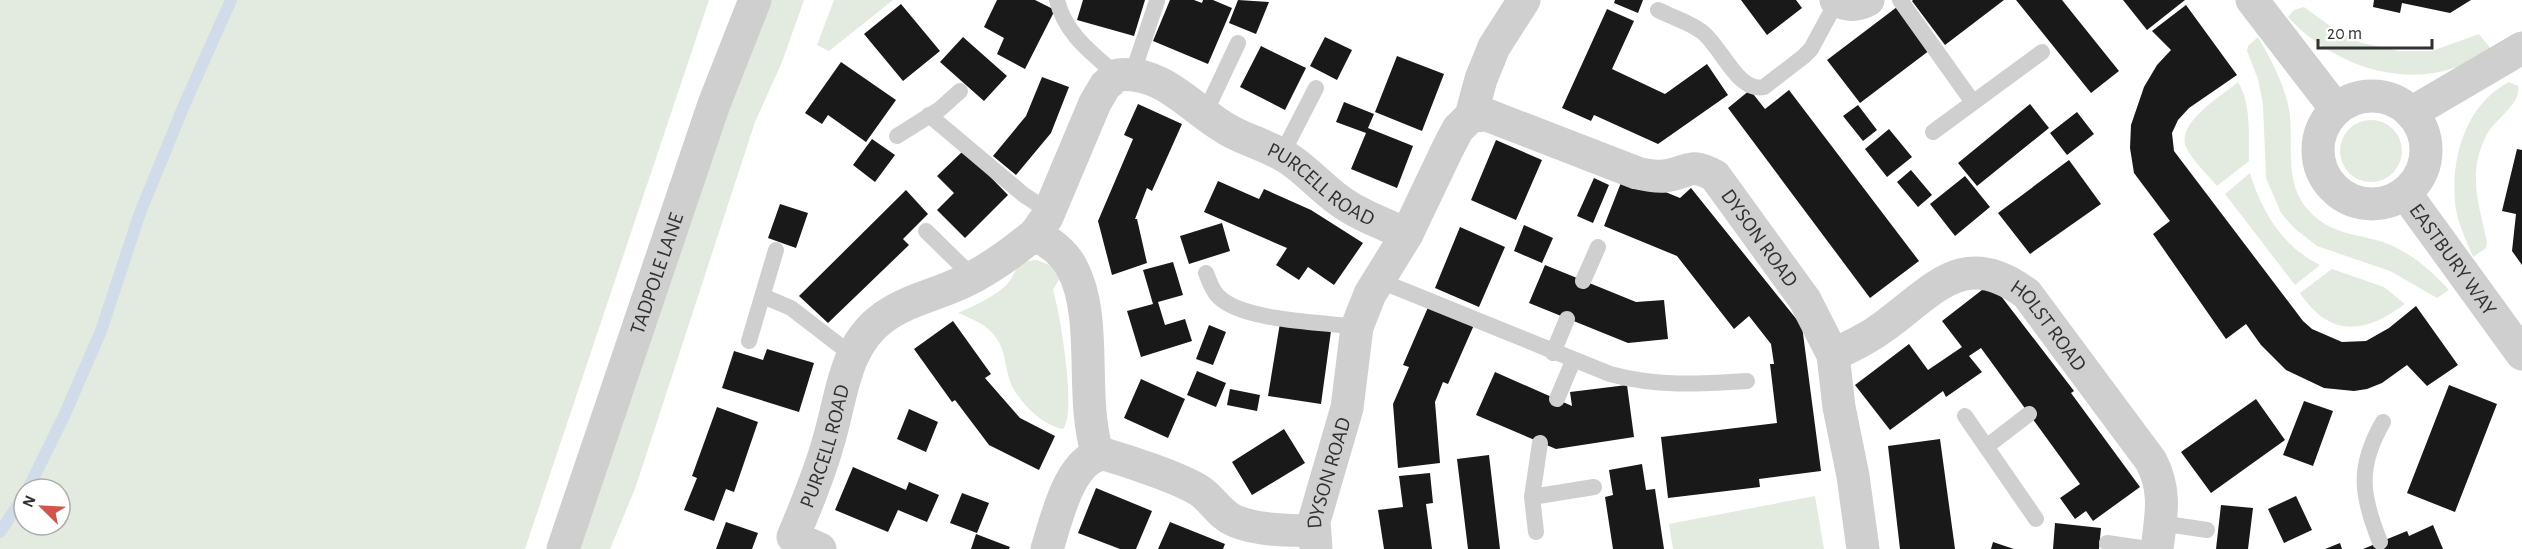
<svg xmlns="http://www.w3.org/2000/svg" width="2522" height="549" viewBox="0 0 2522 549" font-family="'Alegreya Sans',sans-serif">
<style>
.green{fill:#e3eadf;fill-rule:evenodd}
.lines{fill:none;stroke-linecap:round;stroke-linejoin:round}
.stream{stroke:#d1dcea;stroke-width:12}
.building{fill:#191919}
.service{stroke:#cfcfcf;stroke-width:16}
.minor{stroke:#cfcfcf;stroke-width:33}
.tertiary{stroke:#cfcfcf;stroke-width:33}
.labels{text-anchor:middle;stroke-width:6;stroke-linejoin:round;paint-order:stroke}
.street-label{font-size:21px;fill:#323232;stroke:#fff}
</style>
<rect width="100%" height="100%" fill="#fff"/>
<path class="green" d="M0 0H709L525 549H0ZM24 489H60V525H24Z
M763 0H804L782 62 755 122 636 486 610 549H574Z
M834 0H893L829 51 817 45Z
M2304 7 2341 34 2362 43 2399 51H2432L2479 34 2491 49C2479 56 2467 64 2454 68 2395 88 2328 61 2288 17L2294 10Z
M2258 37C2271 60 2284 83 2289 109 2295 145 2281 184 2312 214 2332 234 2357 234 2383 242 2410 252 2430 269 2449 290L2437 298 2390 271 2317 246 2294 228 2281 213 2266 178 2263 104 2258 79 2247 51 2248 46Z
M2238 82C2252 105 2248 135 2249 161L2217 186C2207 174 2194 162 2187 149 2173 124 2222 96 2238 82Z
M2509 82 2518 86C2522 104 2493 120 2486 136 2467 174 2479 204 2487 242L2486 248 2473 257C2467 242 2459 226 2456 210 2449 163 2464 105 2509 82Z
M2340 151a31 31 0 1 1 62 0a31 31 0 1 1-62 0Z
M2250 173C2261 211 2283 247 2320 265L2295 285 2225 194Z
M1037 260 1050 265 1061 276 1053 290C1060 313 1077 412 1063 429 1043 426 1019 402 1011 384 1005 369 1006 352 997 339 988 325 973 319 958 313 973 306 990 299 1003 288 1017 278 1011 261 1037 260Z
M2332 269 2384 287 2405 304C2365 334 2330 338 2300 293Z
M1815 496 1824 549H1673L1669 524Z"/>
<g class="lines">
<path class="stream" d="M28 489 64 416 101 331 140 213 185 103 231 0
M0 532 24 496"/>
</g>
<path class="building" d="M997 0H1035L1055 10 1025 69 997 54 1004 38 984 27Z
M1083 0H1145L1134 36 1077 20Z
M1170 0H1194L1202 3 1203 0H1213L1232 8 1208 64 1153 41Z
M1238 0 1269 2 1256 34 1229 23Z
M1615 0H1643L1638 13 1614 3Z
M1741 0H1796L1802 8 1767 35Z
M1913 0H2004L1945 45 1912 1Z
M2016 0H2062L2119 71 2091 93Z
M2123 0H2185L2147 30Z
M2374 0H2471L2450 13 2402 3 2400 13 2373 7Z
M901 4 940 51 903 81 864 34Z
M2186 5 2237 75 2189 108 2178 120 2172 133 2174 151 2303 321 2312 329 2342 342 2366 341 2389 328 2416 306 2458 365 2427 386 2407 365 2382 383 2367 389 2354 391 2324 388 2286 370 2261 345 2246 324 2226 339 2153 234 2170 221 2134 173 2130 148 2131 125 2144 87 2157 65 2171 50 2152 31Z
M1897 7 1930 50 1860 103 1827 60Z
M1607 9 1634 21 1612 69 1665 94 1707 64 1728 95 1658 144 1594 115 1591 121 1562 108Z
M963 37 1007 76 984 101 940 62Z
M1325 37 1352 50 1337 80 1310 66Z
M1261 46 1306 68 1285 110 1240 87Z
M1397 56 1444 74 1422 131 1375 112Z
M841 62 896 100 866 142 828 115 822 124 805 113Z
M1042 77 1069 87 1051 133 1016 175 993 156 1026 116Z
M1750 90 1765 109 1789 90 1919 261 1870 298 1728 108Z
M1344 102 1374 114 1368 128 1413 146 1397 188 1351 169 1366 133 1336 122Z
M1138 104 1182 124 1152 191 1147 188 1135 219H1137L1147 263 1112 275 1098 221 1133 139 1124 135Z
M2030 104 2049 128 1977 186 1958 163Z
M1858 105 1877 130 1863 141 1843 116Z
M2077 112 2094 134 2067 155 2050 133Z
M1889 129 1912 157 1887 177 1865 149Z
M872 139 895 155 875 182 853 165Z
M1496 140 1542 160 1516 220 1471 200Z
M2517 149 2522 150V265L2512 251 2516 214 2502 211Z
M964 150 1008 195 965 238 937 210 954 193 937 176Z
M2069 160 2101 204 2030 254 1998 213Z
M1911 170 1932 195 1918 207 1897 182Z
M1624 175 1680 198 1691 188 1802 326 1821 471 1759 479 1760 487 1668 498 1661 437 1777 423 1770 364H1774L1771 344 1749 316 1734 329 1677 256 1604 226Z
M1965 176 1990 207 1955 236 1930 204Z
M1594 178 1609 185 1593 223 1577 216Z
M1218 181 1259 199 1264 189 1311 210 1363 243 1334 285 1308 267 1299 280 1276 265 1287 248 1204 212Z
M906 190 928 214 903 239 909 245 828 323 799 296Z
M780 204 808 213 796 248 768 238Z
M1222 223 1230 251 1189 264 1180 236Z
M1524 225 1553 238 1542 263 1514 251Z
M1460 227 1505 247 1479 307 1435 288Z
M1173 262 1183 295 1158 302 1165 325 1185 319 1192 341 1141 357 1127 311 1153 304 1143 270Z
M1545 265 1636 302 1664 300 1668 339 1628 343 1529 303Z
M1991 283 2074 391 2071 393 2140 487 2093 521 2086 511 2075 519 2060 498 2080 484 1981 348 1969 356 1982 372 1946 397 1943 391 1890 430 1855 385 1909 344 1928 370 1962 347 1942 321Z
M1429 305 1474 325 1448 384 1443 382 1435 402 1440 463 1398 468 1393 404 1409 367 1403 365Z
M953 321 991 374 985 378 1020 418 1055 436 1039 470 989 445 955 400 952 402 914 349Z
M1280 323 1331 331 1321 404 1268 396Z
M1209 325 1226 332 1213 365 1196 359Z
M767 349 814 363 799 412 722 388 734 351 763 360Z
M1197 371 1226 383 1216 407 1187 395Z
M1495 372 1572 406 1570 392 1627 385 1634 437 1556 449 1476 415Z
M1141 379 1185 399 1168 438 1124 418Z
M2449 385 2497 404 2455 512 2407 493Z
M1230 389 1260 395 1257 411 1227 405Z
M2256 399 2285 440 2211 493 2181 452Z
M2304 401 2333 411 2313 466 2283 455Z
M717 407 758 422 734 492 726 489 714 521 684 510 697 478 692 476Z
M909 409 938 422 926 452 897 439Z
M1284 429 1305 463 1252 495 1232 462Z
M1940 439 1955 549H1900L1888 446Z
M1489 455 1500 549H1468L1457 459Z
M1642 464 1646 490 1655 489 1664 549H1613L1605 497 1613 495 1609 470Z
M853 467 906 490 909 482 939 495 927 522 898 510 888 532 835 510Z
M1430 473 1433 503 1426 504 1432 549H1384L1378 510 1403 507 1399 476Z
M1096 488 1152 511 1136 549H1120L1078 533Z
M962 493 989 503 977 533 950 523Z
M2296 496 2312 530 2284 543 2268 509Z
M2221 505 2253 508 2248 549H2216Z
M726 522 758 533 752 549H716Z
M1170 522 1225 544 1223 549H1158Z
M2055 523 2101 528 2099 549H2053Z
M2433 525 2443 549H2363L2407 531 2409 536Z
M976 534 1010 547 1009 549H971Z
M1993 542 2014 549H1991Z
M2340 543 2342 549H2325Z"/>
<g class="lines">
<path class="service" d="M1057 0C1065 34 1092 53 1117 75
M1900 0 1972 101
M1658 10C1672 17 1688 22 1701 31 1721 45 1737 93 1764 87L1803 57 1811 49 1837 1
M1132 75 1157 1
M1205 113 1238 43
M929 115 1024 195 1050 212
M1933 132 2042 52
M897 136 940 109 960 91
M1282 154 1316 88
M926 231 973 277
M1206 273C1210 282 1212 291 1219 297 1243 321 1323 322 1357 327
M1378 280 1610 374C1658 387 1699 384 1747 381
M1583 281 1598 247
M763 296 791 308 852 355
M749 341 776 250
M1553 353 1567 319
M1557 399 1573 361
M1965 416 2036 519
M1986 447 2029 414
M1532 497 1594 487
M2160 523 2207 530
M1536 532 1532 497 1540 443
M2380 542C2361 495 2357 467 2383 422
M2107 543 2148 549"/>
<g class="minor">
<path d="M1836 0C1847 6 1857 6 1868 0"/>
<path d="M2252 0 2336 109"/>
<circle cx="2372" cy="150" r="54"/>
<path d="M2411 113 2522 48"/>
<path id="s1" d="M1471 116 1487 115 1637 173C1646 175 1656 177 1665 176 1690 173 1688 161 1715 176L1805 300 1833 355 1839 407 1853 476 1863 549"/>
<path d="M1471 116 1481 79 1494 47 1524 0"/>
<path id="s2" d="M2405 193 2522 354"/>
<path id="s3" d="M1035 234 1047 217 1095 103 1105 86 1117 75C1163 69 1193 111 1230 131 1250 142 1273 147 1292 161 1312 175 1327 194 1349 207 1367 218 1388 226 1407 234L1448 148 1458 129 1471 116"/>
<path id="s4" d="M1833 355C1852 346 1869 338 1886 325 1936 288 1965 247 2027 294L2151 461C2167 492 2161 515 2157 549"/>
<path id="s5" d="M820 549 793 537C806 506 819 475 828 443 842 398 843 346 884 317 909 299 940 294 967 280 992 268 1013 252 1035 234 1050 243 1064 252 1072 268 1099 318 1079 397 1098 455"/>
<path d="M1047 549C1056 522 1069 457 1104 454 1128 461 1180 478 1200 491 1213 500 1220 515 1235 521 1259 531 1288 530 1314 531"/>
<path id="s6" d="M1316 549 1314 521 1347 408 1357 327 1370 294 1407 234"/>
</g>
<path class="tertiary" id="s7" d="M563 549 714 104 755 0"/>
</g>
<g class="labels">
<g class="street-label">
<text dy="7" stroke="none"><textPath href="#s3" startOffset="416">PURCELL ROAD</textPath></text>
<text dy="7" stroke="none"><textPath href="#s1" startOffset="334">DYSON ROAD</textPath></text>
<text dy="7" stroke="none"><textPath href="#s2" startOffset="82">EASTBURY WAY</textPath></text>
<text dy="7" stroke="none"><textPath href="#s7" startOffset="291">TADPOLE LANE</textPath></text>
<text dy="7" stroke="none"><textPath href="#s4" startOffset="261">HOLST ROAD</textPath></text>
<text dy="7" stroke="none"><textPath href="#s5" startOffset="126">PURCELL ROAD</textPath></text>
<text dy="7" stroke="none"><textPath href="#s6" startOffset="78">DYSON ROAD</textPath></text>
</g>
</g>
<g transform="translate(42 507) rotate(294)"><circle r="28" fill="#ffffff" stroke="#adadad" stroke-width="1.5"/>
<path d="M0-4.5L10 22L0 15L-10 22Z" fill="#d1554c"/>
<text y="-9" font-size="16" font-weight="bold" text-anchor="middle" fill="#323232">N</text>
</g>
<path d="M2318 39v9h114v-9" fill="none" stroke="#323232" stroke-width="3"/>
<text x="2327" y="39" font-size="18" fill="#323232" stroke="#ffffff" stroke-width="4.5" paint-order="stroke">20 m</text>
</svg>
